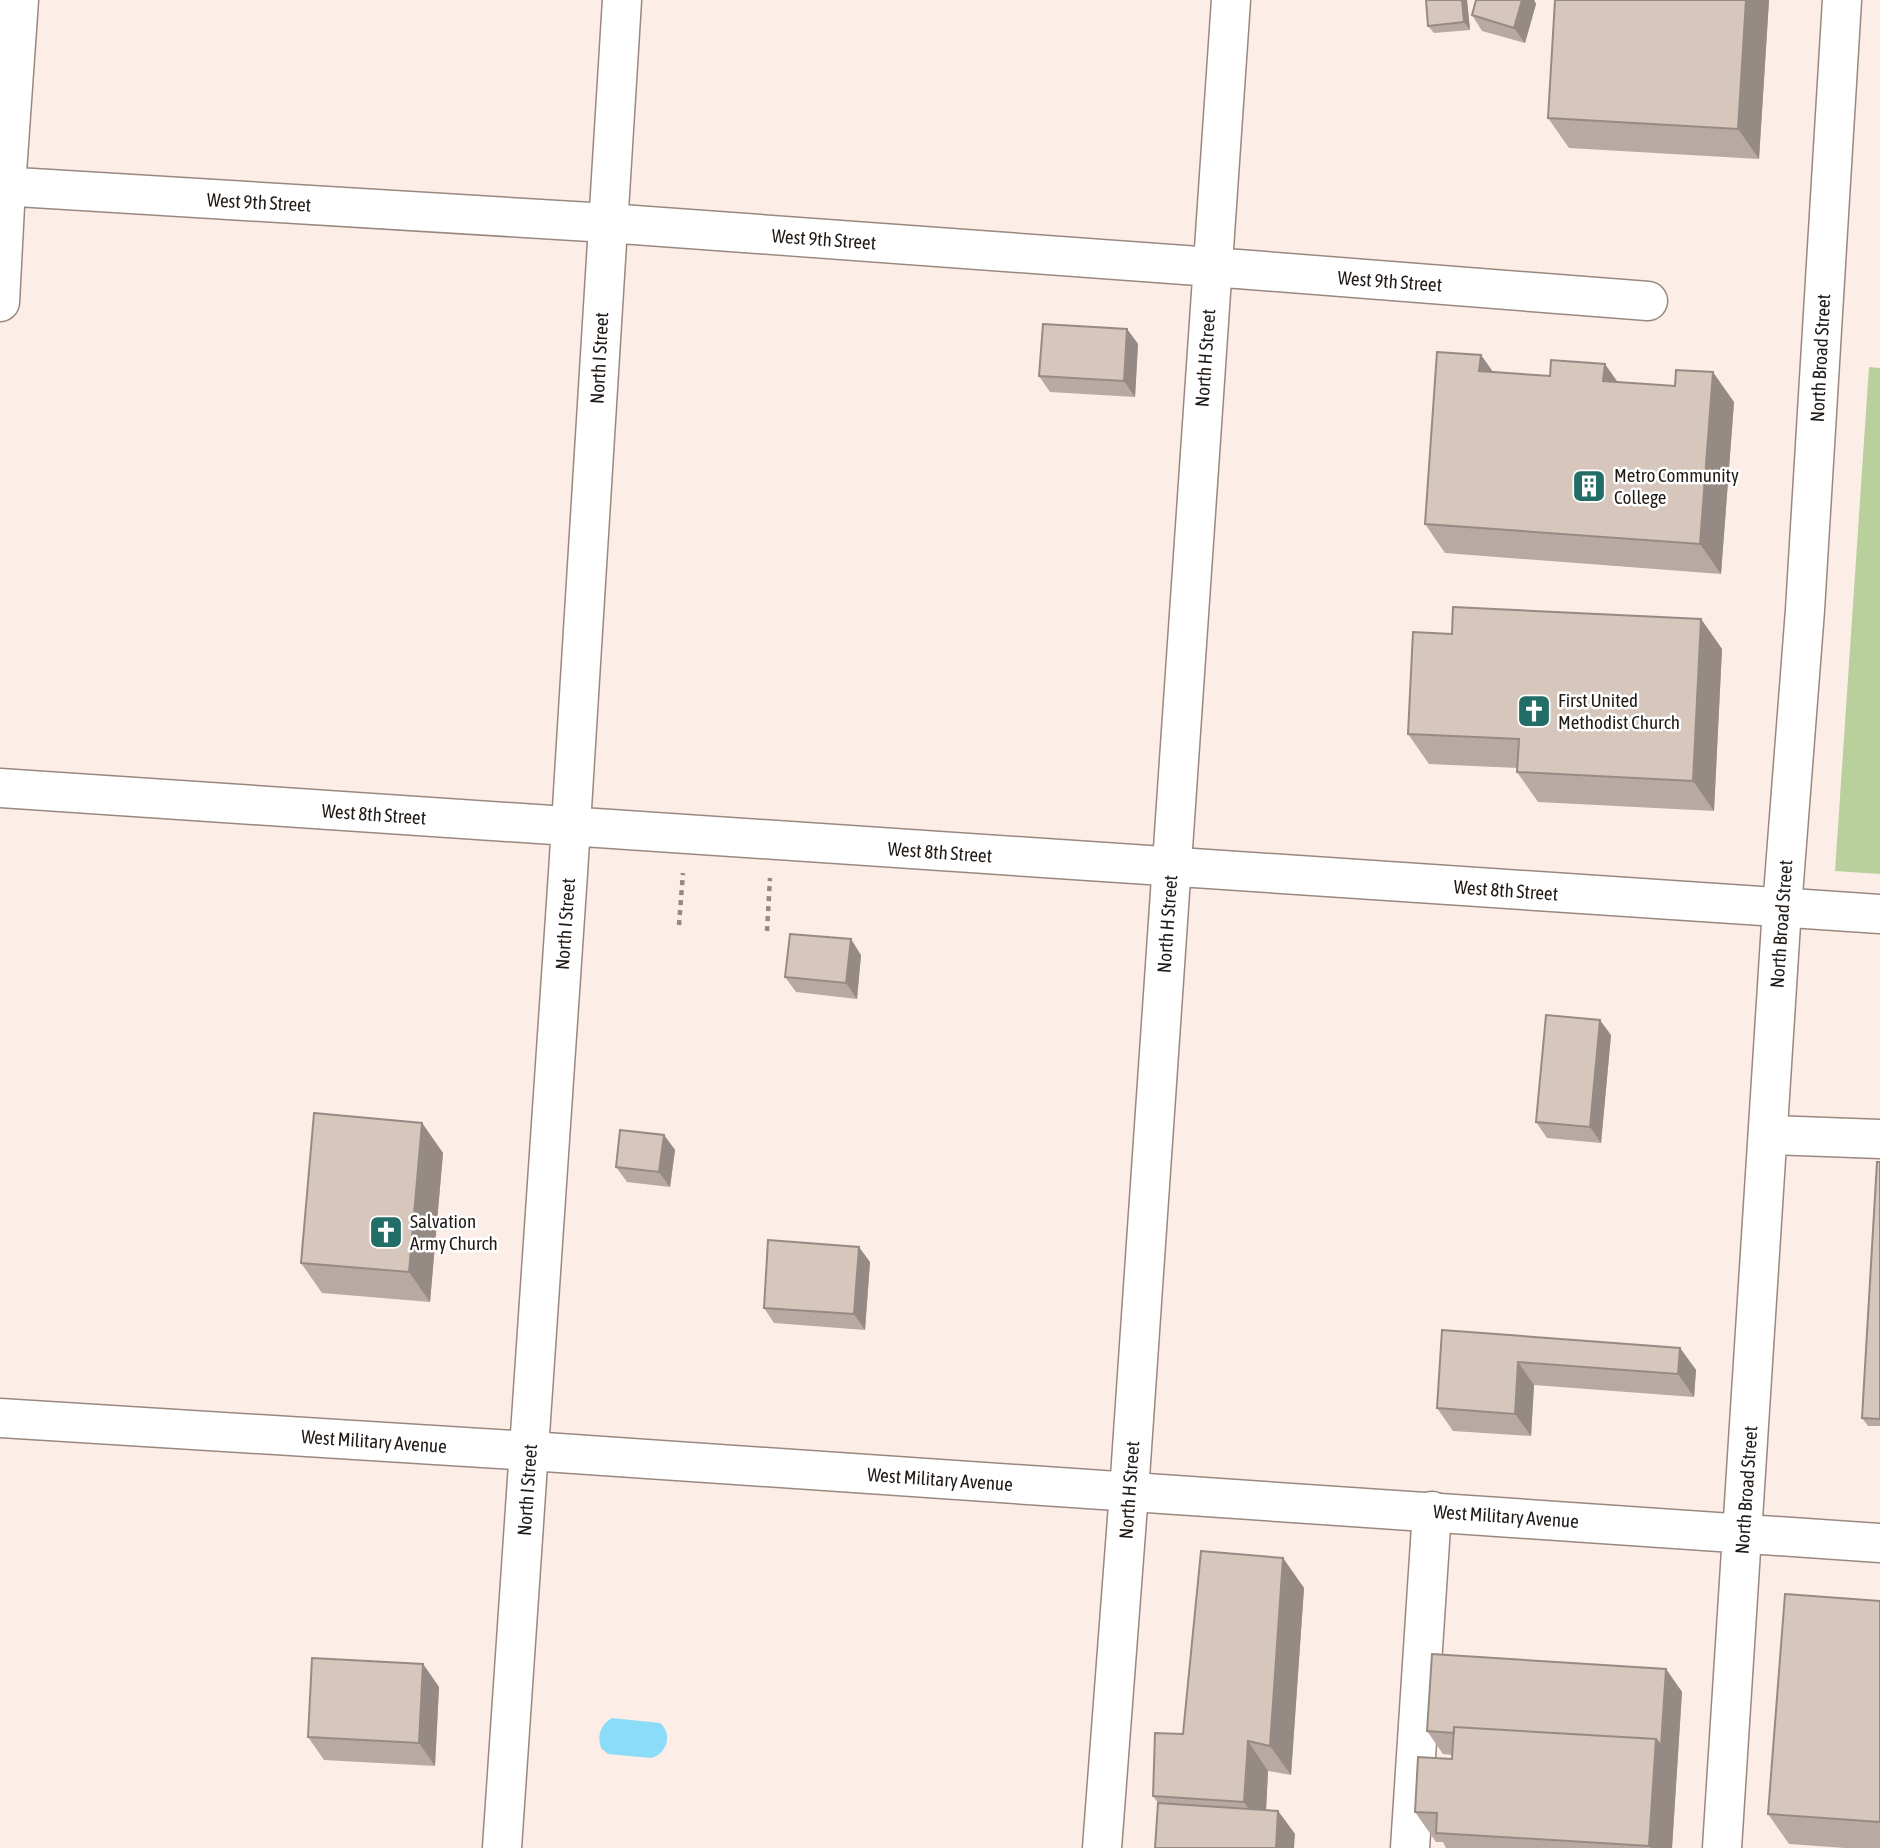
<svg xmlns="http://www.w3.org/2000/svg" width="1880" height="1848" viewBox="0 0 1880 1848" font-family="'Asap Condensed',sans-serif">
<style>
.green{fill:#b9d09d}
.water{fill:#8bdcf9}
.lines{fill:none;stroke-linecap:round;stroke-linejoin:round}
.minor-casing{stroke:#98887f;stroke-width:41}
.major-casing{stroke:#98887f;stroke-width:41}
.path{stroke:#948a85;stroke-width:4.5;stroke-dasharray:5 5;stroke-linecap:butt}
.minor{stroke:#fff;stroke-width:38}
.major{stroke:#fff;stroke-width:38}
.wall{fill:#b8aaa2}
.shaded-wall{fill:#968b84}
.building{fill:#d6c6bc;stroke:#968b84;stroke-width:2}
.labels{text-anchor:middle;stroke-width:5;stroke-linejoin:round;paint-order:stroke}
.street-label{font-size:19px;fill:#211b17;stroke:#fff}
.poi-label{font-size:19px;fill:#211b17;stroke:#fff;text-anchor:start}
</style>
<rect width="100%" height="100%" fill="#fceee7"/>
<path class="green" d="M1869 367 1880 368V874L1835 871Z"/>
<path class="water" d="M612 1718 660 1723C673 1734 667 1754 651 1758L608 1754 601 1748C597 1735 600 1725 612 1718Z"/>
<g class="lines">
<g class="minor-casing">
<path id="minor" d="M0 186 607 223 1212 267 1648 301
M0 302 6 187 19 0
M0 788 1880 914
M1768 1135 1880 1139
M502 1848 568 873 622 0
M1102 1848 1129 1492 1231 0
M1410 1848 1432 1511"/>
</g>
<g class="major-casing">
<path id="major" d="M0 1418 530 1451 1880 1543
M1722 1848 1782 908 1805 610 1842 0"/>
</g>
<path class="path" d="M679 925 683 873
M767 931 770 878"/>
<use href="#minor" class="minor"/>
<use href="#major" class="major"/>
</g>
<path class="wall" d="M1467 0 1470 30 1434 33 1428 26Z
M1476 0H1534L1536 4 1525 43 1482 31 1472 15Z
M1769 0 1759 159 1569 148 1548 118Z
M1127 329 1138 344 1135 397 1050 392 1039 376Z
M1481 355 1493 372 1617 382 1734 402 1721 574 1445 553 1425 524Z
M1701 619 1722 649 1714 811 1538 802 1517 772 1518 768 1429 764 1408 734 1452 634Z
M861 955 857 999 796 992 785 977Z
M1611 1035 1601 1143 1547 1138 1536 1122Z
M422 1123 443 1153 430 1302 322 1293 301 1263Z
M664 1135 675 1150 670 1187 627 1182 616 1167Z
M1880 1162V1426H1868L1862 1418Z
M870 1262 865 1330 774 1323 764 1308Z
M1442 1330 1680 1348 1696 1370 1694 1397 1534 1385 1531 1436 1453 1431 1437 1408Z
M1283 1558 1304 1588 1291 1775 1268 1771 1266 1810 1278 1811 1295 1834 1158 1803 1153 1796 1183 1734Z
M1880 1601V1848H1845L1789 1844 1768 1814Z
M423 1664 439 1687 435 1766 324 1760 308 1737Z
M1666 1669 1682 1692 1672 1848H1446L1443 1842H1436L1415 1812 1452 1759V1755L1443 1754 1427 1731Z"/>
<path class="shaded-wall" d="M1462 0H1467L1470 30 1464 22Z
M1522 0H1534L1536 4 1525 43 1514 28Z
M1746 0H1769L1759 159 1738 129Z
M1127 329 1138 344 1135 397 1124 381Z
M1481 355 1502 385 1479 371Z
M1605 364 1626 394 1603 381Z
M1713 372 1734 402 1721 574 1700 544Z
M1701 619 1722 649 1714 811 1693 781Z
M851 939 861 955 857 999 846 983Z
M1600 1020 1611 1035 1601 1143 1590 1127Z
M422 1123 443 1153 430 1302 409 1272Z
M664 1135 675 1150 670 1187 659 1172Z
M859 1247 870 1262 865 1330 854 1314Z
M1680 1348 1696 1370 1694 1397 1678 1374Z
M1518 1362 1534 1385 1531 1436 1515 1414Z
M1283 1558 1304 1588 1291 1775 1270 1746Z
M423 1664 439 1687 435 1766 419 1743Z
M1666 1669 1682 1692 1672 1848H1651L1649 1846 1656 1739Z
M1248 1741 1268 1771 1265 1832 1244 1802Z
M1278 1811 1295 1834 1294 1848H1276Z"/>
<path class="building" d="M1426 0H1462L1464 22 1428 26Z
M1476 0H1522L1514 28 1472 15Z
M1555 0H1746L1738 129 1548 118Z
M1043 324 1127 329 1124 381 1039 376Z
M1437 352 1481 355 1479 371 1550 376 1551 360 1605 364 1603 381 1675 386 1676 370 1713 372 1700 544 1425 524Z
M1453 607 1701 619 1693 781 1517 772 1519 739 1408 734 1413 632 1452 634Z
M790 934 851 939 846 983 785 977Z
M1546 1015 1600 1020 1590 1127 1536 1122Z
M314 1113 422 1123 409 1272 301 1263Z
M620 1130 664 1135 659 1172 616 1167Z
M1877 1162H1880V1419L1862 1418Z
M768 1240 859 1247 854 1314 764 1308Z
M1442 1330 1680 1348 1678 1374 1518 1362 1515 1414 1437 1408Z
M1201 1551 1283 1558 1270 1746 1248 1741 1244 1802 1153 1796 1155 1733 1183 1734Z
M1785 1594 1880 1601V1822L1768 1814Z
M1432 1654 1666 1669 1661 1746 1656 1739 1454 1727V1733L1427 1731Z
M312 1658 423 1664 419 1743 308 1737Z
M1454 1727 1656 1739 1649 1846 1436 1833 1437 1813 1415 1812 1418 1757 1452 1759Z
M1158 1803 1278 1811 1276 1848H1155Z"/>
<defs>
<g id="building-square" transform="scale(1.75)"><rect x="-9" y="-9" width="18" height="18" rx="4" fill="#236d67" stroke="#fff"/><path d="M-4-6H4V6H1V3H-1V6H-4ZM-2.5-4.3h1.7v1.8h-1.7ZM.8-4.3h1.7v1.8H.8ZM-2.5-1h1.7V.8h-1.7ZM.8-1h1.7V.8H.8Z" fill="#fff"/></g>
<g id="church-square" transform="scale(1.75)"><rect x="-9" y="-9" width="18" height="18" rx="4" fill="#236d67" stroke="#fff"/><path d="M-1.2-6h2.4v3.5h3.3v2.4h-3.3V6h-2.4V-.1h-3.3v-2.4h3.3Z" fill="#fff"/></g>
</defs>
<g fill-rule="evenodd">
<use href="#building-square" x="1589" y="486"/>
<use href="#church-square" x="1534" y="711"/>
<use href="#church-square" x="386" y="1232"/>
</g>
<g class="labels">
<g class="street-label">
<text transform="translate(259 202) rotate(3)" y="7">West 9th Street</text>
<text transform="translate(824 239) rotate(4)" y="7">West 9th Street</text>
<text transform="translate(1390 281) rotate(4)" y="7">West 9th Street</text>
<text transform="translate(599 358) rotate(-87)" y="7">North I Street</text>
<text transform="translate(1205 358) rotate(-86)" y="7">North H Street</text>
<text transform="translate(1820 358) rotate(-87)" y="7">North Broad Street</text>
<text transform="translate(374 814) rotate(4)" y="7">West 8th Street</text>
<text transform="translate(940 852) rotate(4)" y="7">West 8th Street</text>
<text transform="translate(1506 890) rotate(4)" y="7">West 8th Street</text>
<text transform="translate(565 924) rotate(-86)" y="7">North I Street</text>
<text transform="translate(1167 924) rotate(-86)" y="7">North H Street</text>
<text transform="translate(1781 924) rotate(-86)" y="7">North Broad Street</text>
<text transform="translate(374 1441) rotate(4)" y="7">West Military Avenue</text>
<text transform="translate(940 1479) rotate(4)" y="7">West Military Avenue</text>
<text transform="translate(527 1490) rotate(-86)" y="7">North I Street</text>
<text transform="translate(1129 1490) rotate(-86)" y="7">North H Street</text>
<text transform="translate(1746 1490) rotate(-86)" y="7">North Broad Street</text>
<text transform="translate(1506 1516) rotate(4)" y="7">West Military Avenue</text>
</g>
<g class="poi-label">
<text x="1614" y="482">Metro Community<tspan x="1614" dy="22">College</tspan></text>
<text x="1558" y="707">First United<tspan x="1558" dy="22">Methodist Church</tspan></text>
<text x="410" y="1228">Salvation<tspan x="410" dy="22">Army Church</tspan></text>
</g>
</g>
</svg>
